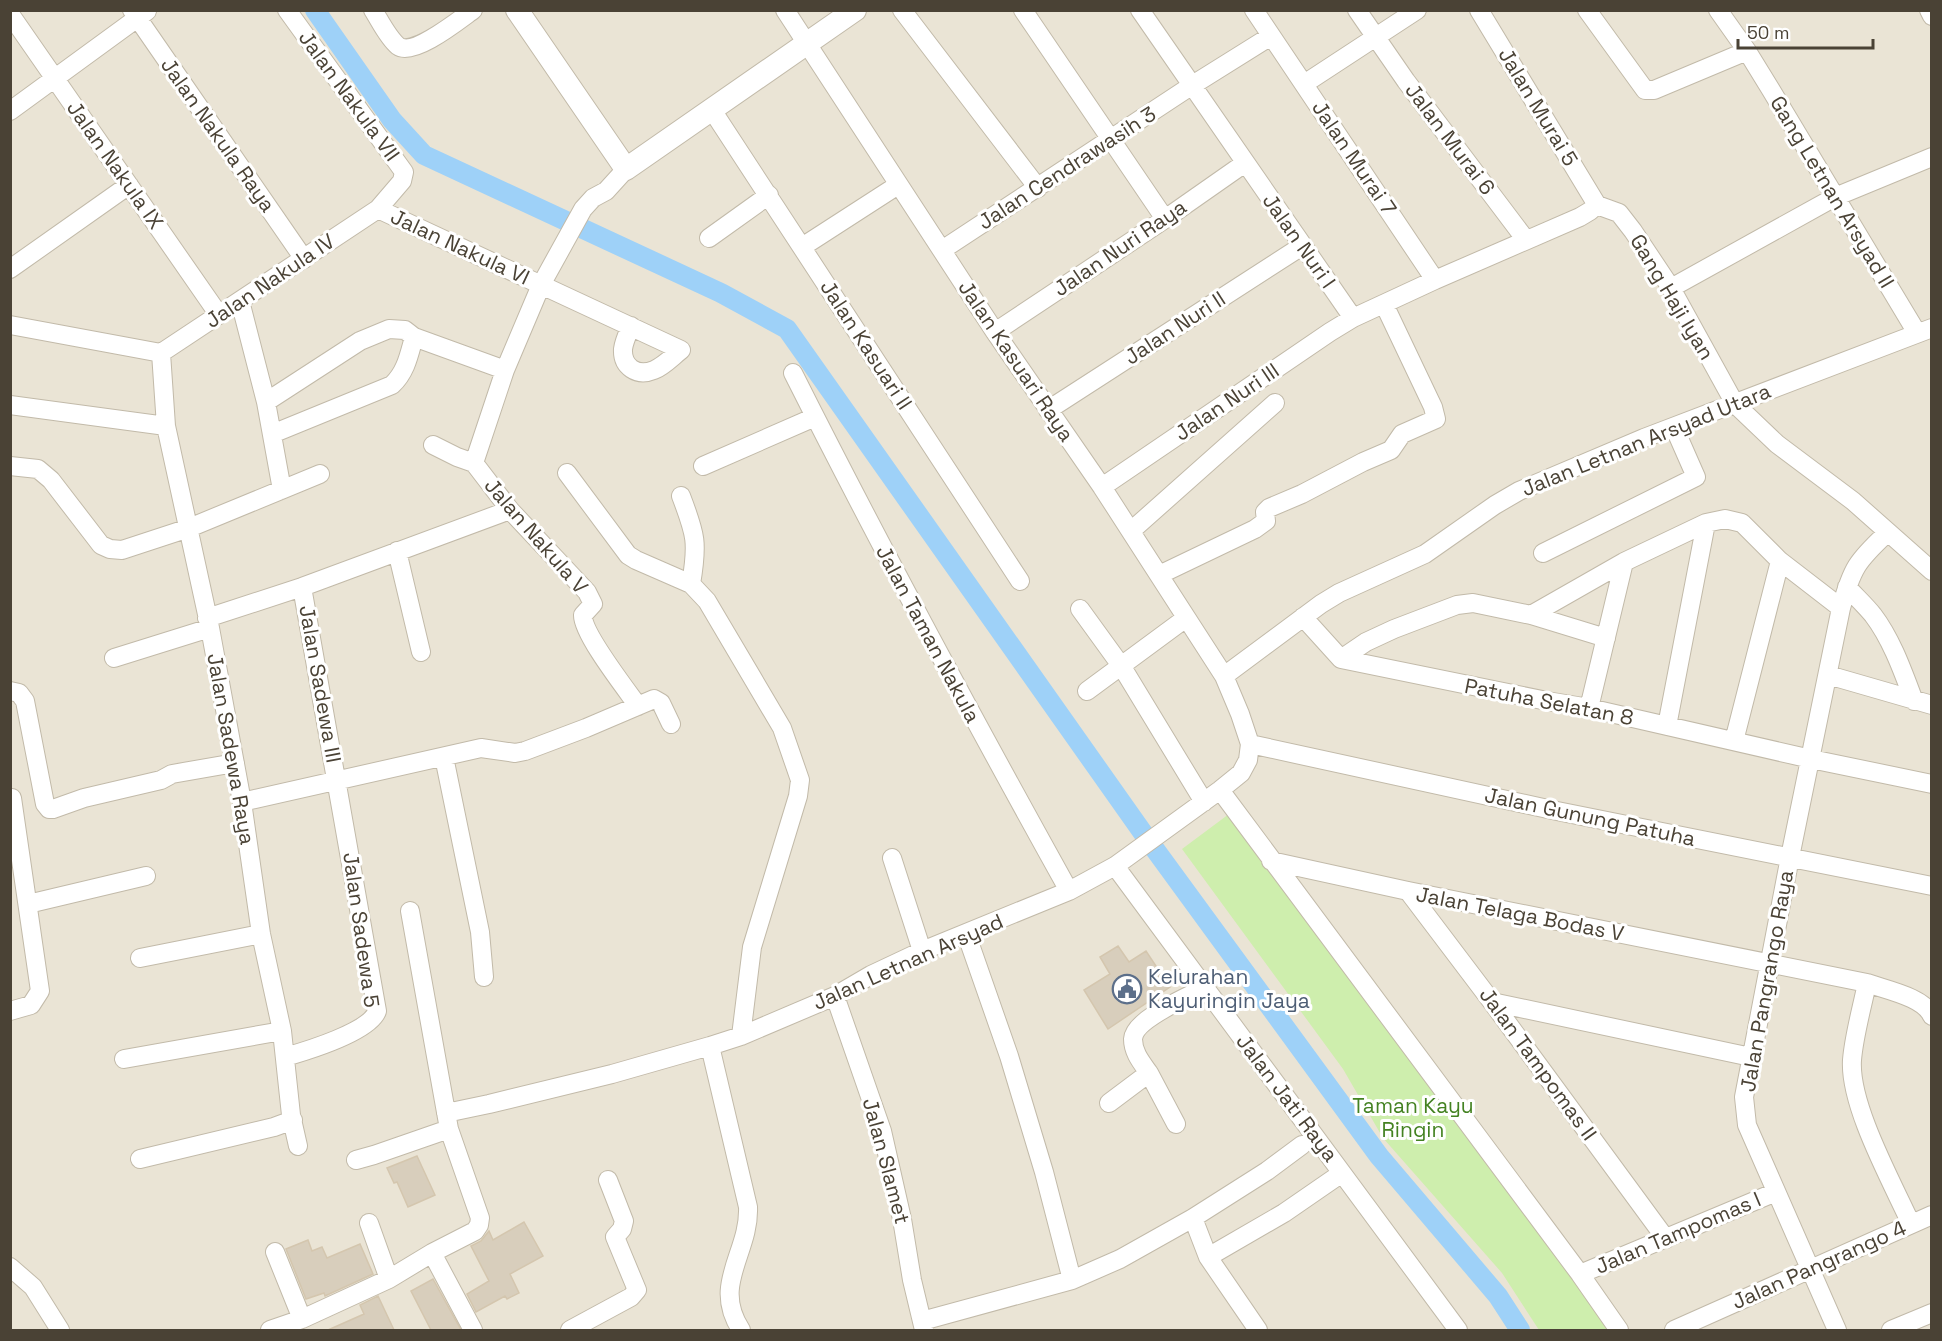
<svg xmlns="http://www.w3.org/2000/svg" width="1942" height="1341" viewBox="0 0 1942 1341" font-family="'Space Grotesk',sans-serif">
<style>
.residential{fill:#eae4d5}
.green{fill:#ceeead}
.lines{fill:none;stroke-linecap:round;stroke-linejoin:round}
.canal{stroke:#9ed1f8;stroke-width:20}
.building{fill:#d8cebc;stroke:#d4c6ae;stroke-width:1.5}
.minor-casing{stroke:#c2baa9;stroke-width:20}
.tertiary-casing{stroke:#c2baa9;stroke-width:24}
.minor{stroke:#fff;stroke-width:18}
.tertiary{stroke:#fff;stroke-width:22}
.labels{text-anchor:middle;stroke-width:6;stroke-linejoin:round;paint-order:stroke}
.street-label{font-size:21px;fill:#4a4235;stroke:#fff}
.service-label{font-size:21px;fill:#4e5e75;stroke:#fff;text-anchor:start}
.park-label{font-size:21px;fill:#448222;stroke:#fff}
</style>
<rect width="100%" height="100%" fill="#f5f2e8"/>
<path class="residential" d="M11 11H1931V1330H11Z"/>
<path class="green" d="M1229 814 1614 1330H1539L1502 1273 1383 1138 1343 1069 1182 849Z"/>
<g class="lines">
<path class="canal" d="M315 10 392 120 424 155 721 293 787 329 1143 833 1379 1156 1498 1296 1520 1330"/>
</g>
<path class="building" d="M1118 946 1129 962 1146 951 1170 987 1108 1029 1084 990 1110 974 1100 957Z
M417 1156 435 1195 408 1207 397 1182 394 1183 387 1168Z
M524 1222 543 1256 510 1274 519 1293 507 1299 505 1296 476 1312 467 1294 489 1281 471 1246 481 1241 489 1231 493 1240Z
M308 1240 312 1251 322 1247 327 1258 360 1244 373 1274 325 1296 324 1293 306 1299 286 1249Z
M433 1279 461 1330H431L411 1291Z
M378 1296 394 1330H328L364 1314 360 1305Z"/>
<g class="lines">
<g class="minor-casing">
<path id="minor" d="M132 10 304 259
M373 10C380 21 388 38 398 46 413 57 459 20 473 10
M902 10 1038 188
M1023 10 1165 219
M1140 10 1353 318
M1254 10 1435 280
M1357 10 1406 81 1526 240
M1479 10 1597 205
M1587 10 1645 90H1654L1747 51
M1718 10 1747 51 1771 90 1917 333
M1929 10 1932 16
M10 14 219 315
M1304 84 1417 10
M712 110 1020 581
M10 111 147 11
M1597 205 1619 213 1633 231 1671 288 1735 404 1777 444 1853 501 1932 571
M378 209 681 350C672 357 664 366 654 370 637 377 622 367 623 349 624 341 628 333 631 326
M709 238 769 195
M802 247 898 185
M942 250 1191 86 1271 36
M10 269 129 185
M1671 288 1835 197 1932 157
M240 301 266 402 282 490
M10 325 161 353
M995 332 1165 219 1245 163
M161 353 166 426 210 628 242 802 261 934 282 1031 291 1115 298 1146
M161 353 378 209 402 181 404 172 287 10
M793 373C881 548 974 720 1069 891
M266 402 360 341 389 329 405 330 414 337 505 370
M10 405 166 426
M1048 410 1302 246
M272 434 392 385C406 372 409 355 414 337
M433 445 457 457 474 463
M474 463 505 370 541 285 583 209 593 198 606 191 626 169
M474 463 510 510 587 592 593 604 583 615C582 633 626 689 638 706
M10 466 38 469 51 480 101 545 110 549 122 550 189 528 320 474
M703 466 815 417
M567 473 628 555 636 560 691 584 707 601 782 728 800 780 798 796 752 947 741 1036
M1102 487 1330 332 1353 318 1435 280 1580 217 1590 211 1597 205
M681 496C696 535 698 543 691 584
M1131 531 1275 403
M397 551 421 652
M1543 553 1696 477 1674 427
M1159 575 1255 529 1266 521 1265 512 1269 508 1302 494 1363 462 1391 450 1402 434 1436 419 1433 407 1384 304
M1847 587C1855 596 1865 605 1873 615 1892 640 1903 672 1914 701
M1080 609 1122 667 1204 802
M1531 615 1624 562 1706 523 1725 519 1742 523 1780 561 1841 608
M1303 617 1341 659 1547 701 1589 708 1811 759 1932 784
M207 618 302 587 510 510
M114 658 210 628
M1341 659 1366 642 1394 629 1457 605 1473 603 1531 615 1606 638
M1828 675 1932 705
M1224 676 1321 604 1339 593 1425 554 1495 505 1519 491 1644 438 1932 328
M10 691 19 693 25 701 45 804 49 809H53L84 798 161 780 172 774 235 763
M1087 691 1186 618
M1589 708 1624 562
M1667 726 1706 523
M1734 741 1780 561
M1250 744 1557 811 1932 886
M444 757 480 932 484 977
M1220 790 1580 1274 1619 1330
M242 802 481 748 515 753 525 751 586 728 654 699 661 703 671 724
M892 858 922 951
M1271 861 1408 891 1867 983C1886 990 1924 997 1932 1016
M1115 866 1458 1330
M1408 891 1492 1002 1666 1239
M28 904 146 876
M966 933 1009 1056 1044 1172 1072 1280
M140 958 261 934
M1867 983C1862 1008 1854 1035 1852 1060 1849 1105 1892 1182 1911 1224
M835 996 882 1131 902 1219 912 1280 924 1330
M1492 1002 1751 1057
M10 1011 31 1005 40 991 12 798
M710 1046 748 1207C750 1253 711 1284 741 1330
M285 1057C306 1051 370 1032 377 1011L302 587
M124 1059 282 1031
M1149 1073 1176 1124
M1109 1103 1149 1073C1142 1063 1133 1053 1133 1039 1134 1019 1188 997 1204 988
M446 1113 489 1104 612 1074 710 1046 741 1036 835 996 871 975 922 951 1069 891 1115 866 1220 790 1241 773 1248 760 1250 744 1240 714 1224 676 1102 487 995 332 785 10
M140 1159 274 1127 293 1120
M356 1160 374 1155 449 1129
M1193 1218 1208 1257 1258 1330
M369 1223 389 1279
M275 1252 302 1319
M432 1253 473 1330
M1208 1257 1284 1213 1342 1173
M10 1267 33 1287 60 1330
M1580 1274 1776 1192
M922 1321 1072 1280 1120 1259 1193 1218 1267 1171 1302 1145
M270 1330 302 1319 389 1279 432 1253 475 1231 479 1225 480 1218 449 1129 410 911
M570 1330 631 1297 637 1290 615 1237 622 1229 624 1221 608 1180
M1674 1330 1932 1215
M1837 1330 1747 1125 1744 1097 1790 857 1841 608C1852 568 1857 561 1887 533
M1891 1330 1932 1313"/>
</g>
<g class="tertiary-casing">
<path id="tertiary" d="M517 10 626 169 855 10"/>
</g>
<use href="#minor" class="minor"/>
<use href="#tertiary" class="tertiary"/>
</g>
<defs>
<g id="civic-ring" transform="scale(1.5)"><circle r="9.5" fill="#fff" stroke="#5c6f8a" stroke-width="1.5"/><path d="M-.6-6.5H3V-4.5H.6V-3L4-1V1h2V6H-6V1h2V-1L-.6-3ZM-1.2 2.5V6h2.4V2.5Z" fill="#5c6f8a"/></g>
</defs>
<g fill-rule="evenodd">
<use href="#civic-ring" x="1127" y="989"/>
</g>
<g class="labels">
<g class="street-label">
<text transform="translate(349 96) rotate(54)" y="7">Jalan Nakula VII</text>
<text transform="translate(1538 107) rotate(59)" y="7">Jalan Murai 5</text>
<text transform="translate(218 135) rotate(55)" y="7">Jalan Nakula Raya</text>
<text transform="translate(1450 139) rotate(53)" y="7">Jalan Murai 6</text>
<text transform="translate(1354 158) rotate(56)" y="7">Jalan Murai 7</text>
<text transform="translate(115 165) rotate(55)" y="7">Jalan Nakula IX</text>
<text transform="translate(1067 168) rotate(-33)" y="7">Jalan Cendrawasih 3</text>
<text transform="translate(1832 192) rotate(59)" y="7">Gang Letnan Arsyad II</text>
<text transform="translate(1299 241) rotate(55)" y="7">Jalan Nuri I</text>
<text transform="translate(460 247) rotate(25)" y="7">Jalan Nakula VI</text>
<text transform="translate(1120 248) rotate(-34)" y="7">Jalan Nuri Raya</text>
<text transform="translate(270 281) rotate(-34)" y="7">Jalan Nakula IV</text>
<text transform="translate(1672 297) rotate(59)" y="7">Gang Haji Iyan</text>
<text transform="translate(1175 328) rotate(-33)" y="7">Jalan Nuri II</text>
<text transform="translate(866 345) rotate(57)" y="7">Jalan Kasuari II</text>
<text transform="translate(1016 361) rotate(56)" y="7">Jalan Kasuari Raya</text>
<text transform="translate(1227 402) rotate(-34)" y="7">Jalan Nuri III</text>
<text transform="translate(1646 440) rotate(-22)" y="7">Jalan Letnan Arsyad Utara</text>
<text transform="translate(536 536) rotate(49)" y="7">Jalan Nakula V</text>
<text transform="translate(928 634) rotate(62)" y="7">Jalan Taman Nakula</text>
<text transform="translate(320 684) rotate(80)" y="7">Jalan Sadewa III</text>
<text transform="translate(1549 702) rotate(11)" y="7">Patuha Selatan 8</text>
<text transform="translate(231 749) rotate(80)" y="7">Jalan Sadewa Raya</text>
<text transform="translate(1590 817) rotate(12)" y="7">Jalan Gunung Patuha</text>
<text transform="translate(1520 914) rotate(11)" y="7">Jalan Telaga Bodas V</text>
<text transform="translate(361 930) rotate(82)" y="7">Jalan Sadewa 5</text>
<text transform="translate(908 962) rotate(-24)" y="7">Jalan Letnan Arsyad</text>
<text transform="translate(1767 981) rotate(-80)" y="7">Jalan Pangrango Raya</text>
<text transform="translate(1538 1064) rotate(54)" y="7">Jalan Tampomas II</text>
<text transform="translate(1287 1098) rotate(53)" y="7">Jalan Jati Raya</text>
<text transform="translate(886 1161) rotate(75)" y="7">Jalan Slamet</text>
<text transform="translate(1678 1233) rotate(-23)" y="7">Jalan Tampomas I</text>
<text transform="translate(1819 1265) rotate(-24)" y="7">Jalan Pangrango 4</text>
</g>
<g class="service-label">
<text x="1148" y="984">Kelurahan<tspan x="1148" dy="24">Kayuringin Jaya</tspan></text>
</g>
<g class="park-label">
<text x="1413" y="1113">Taman Kayu<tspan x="1413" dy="24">Ringin</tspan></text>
</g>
</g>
<rect width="1942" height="1341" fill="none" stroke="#4a4235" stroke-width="24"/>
<path d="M1738 39v9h135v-9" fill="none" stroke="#4a4235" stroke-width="3"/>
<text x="1747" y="39" font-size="18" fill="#4a4235" stroke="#ffffff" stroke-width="4.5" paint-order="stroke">50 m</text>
</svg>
